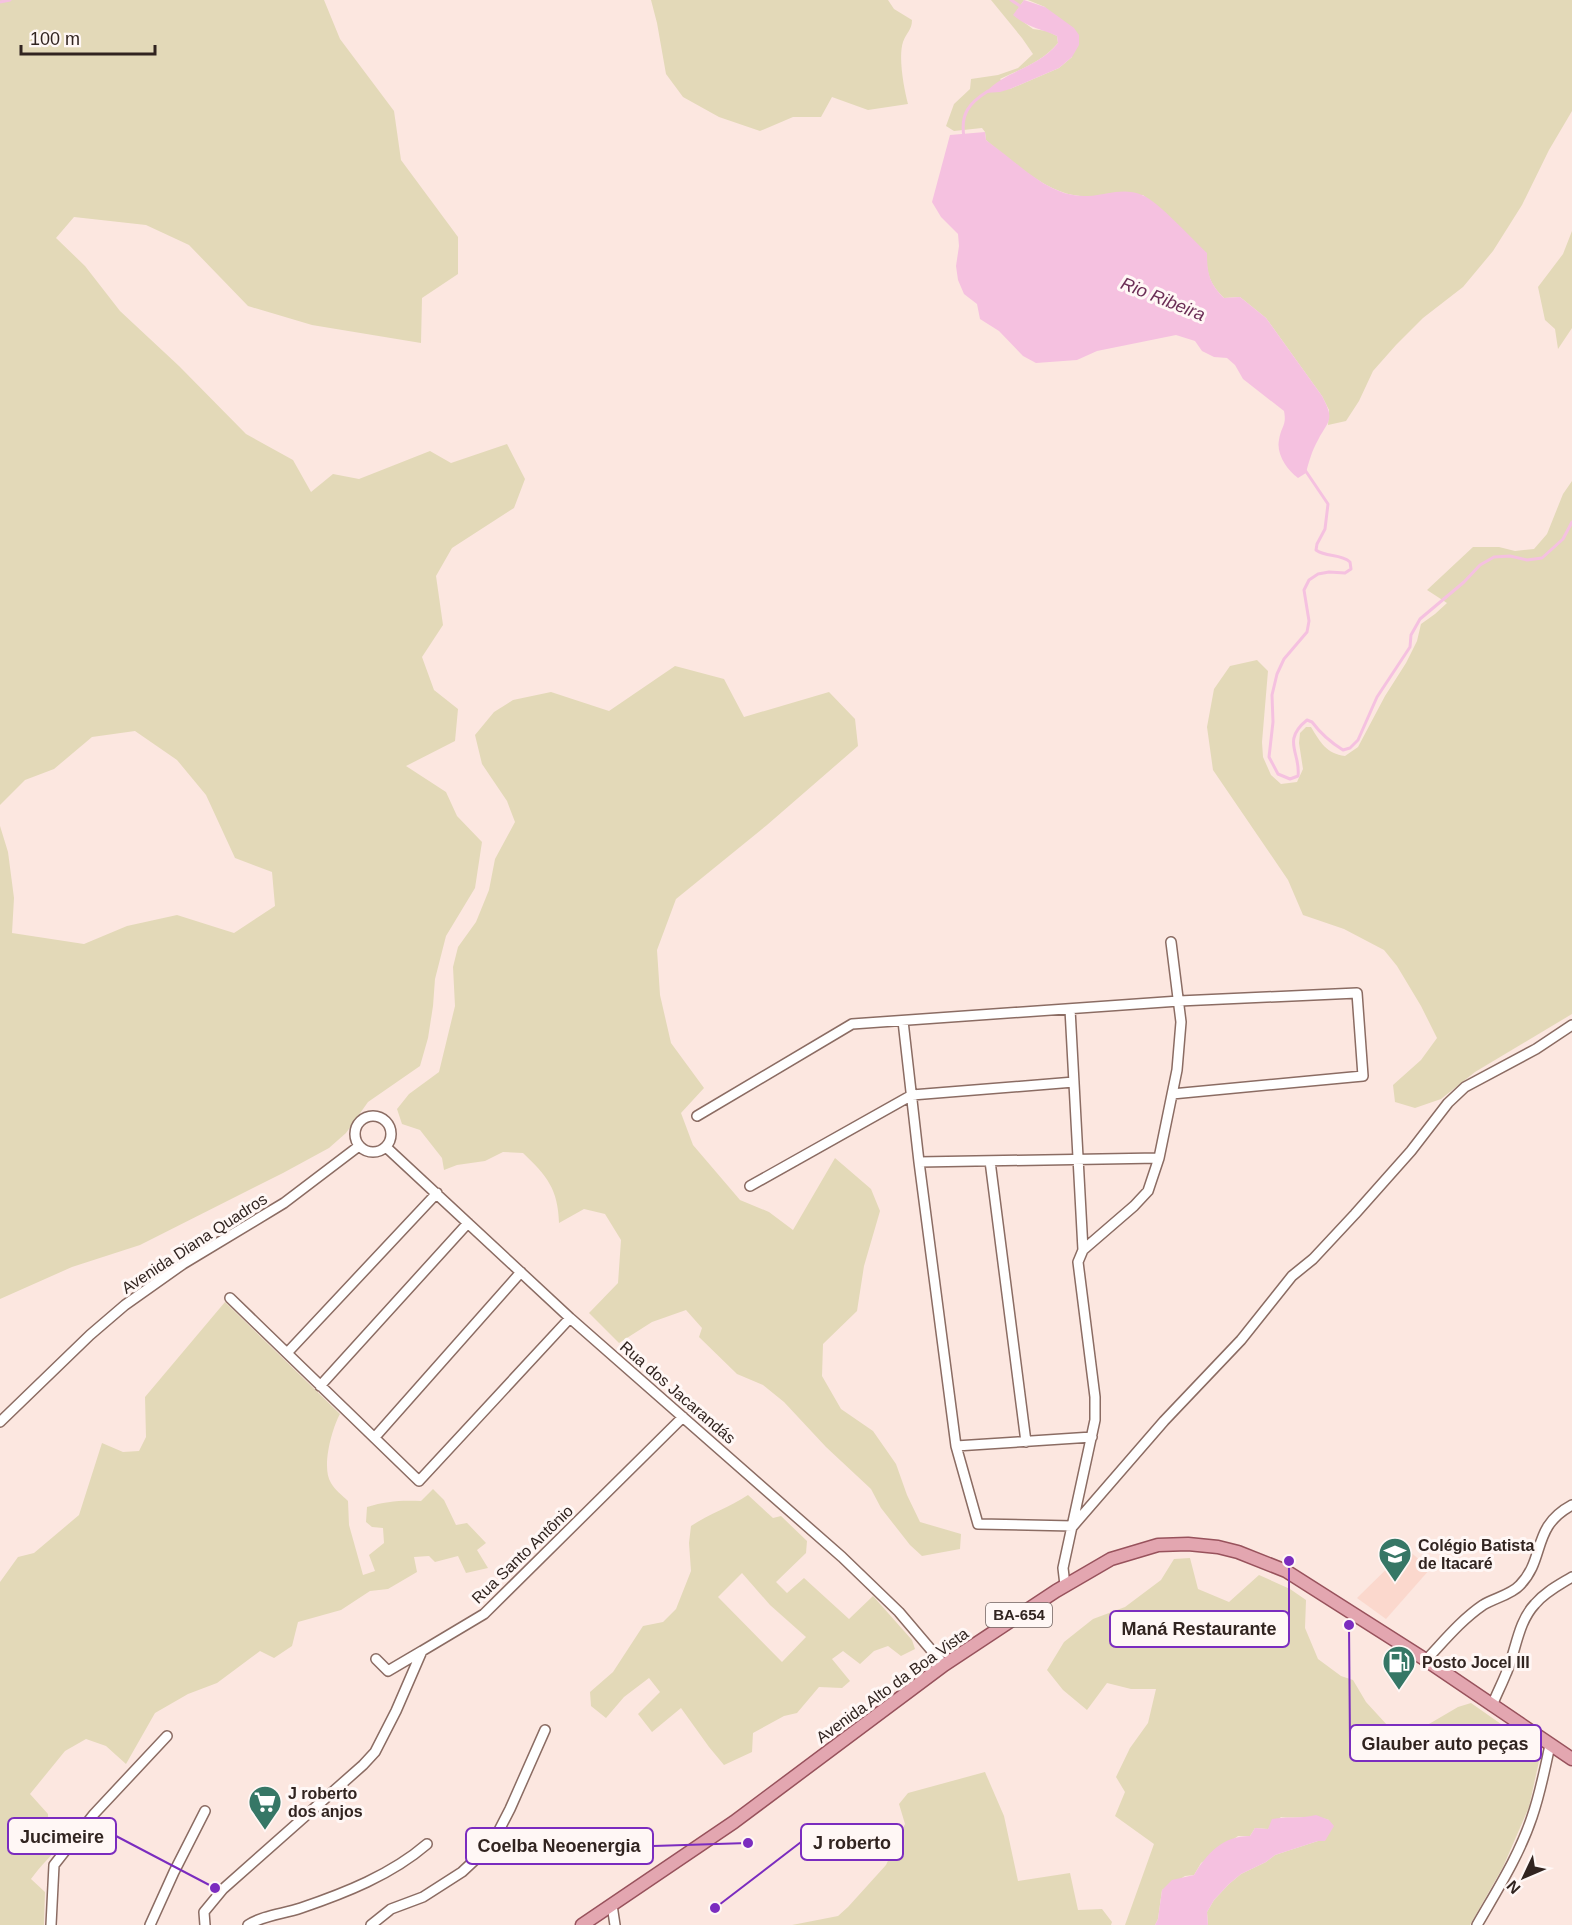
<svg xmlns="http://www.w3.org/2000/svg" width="1572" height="1925" viewBox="0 0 1572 1925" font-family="Arial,sans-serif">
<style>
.built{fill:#fbd8cd}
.green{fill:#e3d9b8;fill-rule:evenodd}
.water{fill:#f5c1e0}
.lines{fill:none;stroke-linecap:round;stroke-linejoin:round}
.stream{stroke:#f5c1e0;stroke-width:3}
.minor-casing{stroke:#8b6c63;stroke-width:12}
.major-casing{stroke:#98525c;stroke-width:15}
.minor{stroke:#fff;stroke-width:9}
.major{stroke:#e3a6b0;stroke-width:12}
.labels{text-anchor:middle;stroke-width:6;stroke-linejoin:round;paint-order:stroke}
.shield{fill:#fff7f5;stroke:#6f6360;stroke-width:1.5}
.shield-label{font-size:15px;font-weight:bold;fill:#312420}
.street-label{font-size:16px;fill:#312420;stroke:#fff7f5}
.poi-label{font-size:16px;font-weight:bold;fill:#312420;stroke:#fff7f5;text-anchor:start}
.water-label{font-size:18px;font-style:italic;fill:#6b2e56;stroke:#fff7f5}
.leader{fill:none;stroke:#7b2cbf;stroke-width:2}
.callout-dot{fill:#7b2cbf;stroke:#fff7f5;stroke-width:2}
.callout{fill:#fff7f5;stroke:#7b2cbf;stroke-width:2}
.callout-label{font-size:18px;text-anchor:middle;font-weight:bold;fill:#312420}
</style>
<rect width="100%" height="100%" fill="#fce7e0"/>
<path class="built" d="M1407 1549 1430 1569 1386 1619 1357 1598Z"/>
<path class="green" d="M0 0H324L340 39 394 111 401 160 458 237V274L422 298 421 343 312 325 248 306 189 245 146 225 74 217 56 238 85 266 120 311 179 366 246 434 293 460 311 492 333 474 359 479 430 451 451 463 507 444 525 479 514 508 452 548 436 576 443 625 422 657 434 690 458 709 455 741 406 766 446 792 457 816 482 842 475 888 446 936 435 979 433 1006 428 1038 420 1066 368 1102 346 1133 329 1148 283 1173 140 1245 72 1267 0 1299V826L8 852 14 898 12 933 84 944 127 926 177 915 234 933 275 906 272 872 235 858 206 795 177 760 135 731 92 737 54 769 25 780 0 805Z
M651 0H888L894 9 912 20C912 30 906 33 903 42 898 57 904 89 908 104L868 110 832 97 821 117H793L760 131 719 117 683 97 666 74 657 23Z
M991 0H1024L1014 15 1033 29 1047 31 1057 36 1058 43C1042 62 1021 69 1000 79L1010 89 1059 68 1072 57 1045 7 1028 0H1572V111L1549 150 1522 205 1493 251 1463 287 1423 318 1396 345 1373 371 1359 401 1346 421 1328 425 1329 410 1322 396 1266 318 1240 297 1224 298C1209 283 1207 274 1206 253L1143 195C1121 195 1095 199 1073 195 1045 190 1007 159 986 140L985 132 982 128 954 131 946 126 954 104 970 89 971 79 998 75 1018 68 1033 54 1022 38Z
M1572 231V328L1558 349 1555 329 1545 320 1538 287 1563 254Z
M1572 481V1014L1475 1072 1441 1099 1415 1108 1395 1102 1393 1085 1421 1060 1437 1038 1421 1006 1397 966 1384 950 1344 929 1303 915 1288 880 1213 770 1207 727 1214 689 1230 666 1257 660 1268 671 1262 742 1263 757 1271 775 1281 784 1297 782 1303 769 1299 743 1300 733 1306 727H1311C1320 742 1327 754 1345 756L1358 747 1385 696 1406 663 1417 641 1421 624 1435 614 1447 603 1427 590 1473 547H1499L1515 551 1534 549 1547 534 1563 494Z
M675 666 724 679 744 717 829 692 855 719 858 746 767 825 676 899 657 950 660 995 671 1043 704 1088 681 1113 693 1145 740 1200 769 1212 793 1230 835 1158 871 1189 880 1211 864 1266 857 1311 823 1344 822 1376 841 1409 873 1431 896 1464 907 1495 920 1522 961 1534 960 1549 922 1556 910 1545 881 1508 871 1489 826 1447 784 1402 763 1385 737 1374 699 1337 702 1328 686 1310 652 1322 619 1343 589 1313 618 1283 621 1240 605 1214 584 1209 559 1223C558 1189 547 1176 523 1153L503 1152 485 1161 457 1165 444 1170 442 1158 420 1130 402 1124 397 1109 409 1094 439 1072 455 1006 453 967 458 947 476 922 489 890 495 859 515 822 507 801 482 764 475 735 494 712 513 700 551 692 609 711Z
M225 1302 340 1414C332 1428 321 1468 331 1483 335 1490 342 1495 348 1501L349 1525 363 1575 375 1571 369 1555 384 1543 383 1528 372 1527 366 1522 367 1507C386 1501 402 1500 421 1501L433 1489 444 1500 456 1525 467 1523 486 1543 477 1550 488 1568 466 1573 458 1556 435 1562 429 1556 414 1557 417 1572 388 1589 370 1591 341 1610 298 1622 292 1646 274 1658 260 1651 217 1683 188 1694 155 1713 126 1764 106 1746 86 1739 65 1751 30 1794 48 1814V1825L64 1841C53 1854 41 1865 31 1879L45 1892 44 1925H0V1582L18 1557 34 1553 79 1515 102 1443 123 1452 139 1451 146 1437 145 1397Z
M748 1495 773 1518 781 1516 807 1541 806 1553 776 1582 787 1593 804 1578 849 1619 873 1596 912 1640 915 1649 901 1656 888 1646 874 1651 860 1664 843 1651 832 1659 850 1681 842 1688 819 1687 797 1713 784 1716 753 1733 752 1752 724 1765 709 1747 681 1708 652 1732 638 1714 660 1692 649 1678 624 1697 606 1718 591 1706 590 1692 613 1672 643 1626 663 1622 676 1609 691 1571 689 1543 691 1526C709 1514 730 1507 748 1495ZM742 1573 770 1605 806 1637 782 1662 718 1597Z
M1190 1558 1198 1589 1229 1602 1259 1575 1290 1589 1306 1600 1305 1628 1318 1659 1341 1676 1353 1680 1366 1702 1388 1726 1417 1731 1458 1707 1471 1703 1541 1752 1529 1807 1503 1867 1470 1925H1208L1207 1912 1214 1900 1229 1884 1241 1874 1266 1862 1275 1855 1318 1841 1329 1820C1313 1814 1299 1819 1281 1817L1268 1829 1255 1828 1250 1836H1238L1201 1863 1194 1875 1185 1876 1162 1890 1158 1919 1155 1925H1125L1154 1844 1115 1816 1125 1792 1116 1777 1130 1748 1148 1723 1156 1689H1131L1107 1683 1087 1710 1063 1690 1047 1670 1064 1642 1093 1619 1125 1607 1161 1580 1174 1559Z
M985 1772 1004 1816 1018 1881 1070 1873 1078 1910 1102 1909 1112 1922 1111 1925H792L838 1916 848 1907 886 1865 905 1824 899 1804 908 1793Z"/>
<path class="water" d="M1024 0 1045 7 1074 28 1079 35V45L1072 57 1059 68 1010 89 1000 92 985 93C1007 69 1037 69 1058 43L1057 36C1040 28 1028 28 1013 15Z
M985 132 986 140C993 146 1001 151 1008 157 1031 175 1056 198 1088 196 1107 195 1123 187 1142 195 1158 201 1193 240 1207 253 1207 274 1210 284 1224 298L1240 297 1266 318 1322 396C1335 421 1329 419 1318 440 1312 451 1309 461 1306 473L1298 478C1287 470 1276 454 1279 440 1281 426 1287 426 1284 411L1243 379 1235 365 1227 358 1214 357 1202 351 1195 341 1176 335 1097 351 1077 360 1036 363 1023 356 999 331 980 319 977 304 964 294 958 280 956 266 959 246 958 234 941 217 932 202 950 135Z
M1316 1815 1329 1820 1334 1826 1325 1841H1318L1275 1855 1266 1862 1241 1874 1229 1884 1214 1900 1207 1912 1208 1925H1155L1158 1919 1162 1890 1172 1880 1194 1875C1207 1853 1223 1836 1250 1836L1255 1828 1268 1829 1272 1819C1288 1816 1299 1819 1316 1815Z"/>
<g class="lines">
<path class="stream" d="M1011 0 1023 8
M0 2 10 0
M964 137C960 114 969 103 988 91
M1305 470 1328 504 1325 529 1317 544 1316 550C1327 558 1340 553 1350 562L1351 569 1345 573 1329 572 1318 574 1309 580 1304 590 1309 621 1307 632 1284 659 1277 674 1272 695 1273 722 1269 757 1278 774 1290 779 1298 776C1301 753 1281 741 1307 720L1312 722C1321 734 1330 742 1343 750L1350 748 1358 740 1377 697 1410 647 1411 635 1420 619 1464 582 1480 565 1494 557 1510 556 1527 560 1542 558 1563 539 1572 522"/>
<g class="minor-casing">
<path id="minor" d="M1070 1009 1083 1250
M903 1021 919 1162 956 1446 978 1524 1073 1526 1164 1421 1241 1340 1292 1276 1313 1259 1355 1214 1411 1151 1448 1103 1465 1087 1536 1049 1572 1025
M355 1134a18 18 0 1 1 36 0a18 18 0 1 1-36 0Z
M697 1116 852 1024 1179 1001 1357 993 1363 1076 1172 1094
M386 1147 570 1318 842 1557 899 1612 944 1665
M990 1161 1026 1442
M919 1162 1159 1158
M750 1186 912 1095 1074 1082
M230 1298 419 1481 570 1318
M287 1353 437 1193
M320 1386 468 1223
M0 1422 90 1335 125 1305 183 1264 284 1203 359 1146
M375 1437 521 1272
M956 1446 1092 1437
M1065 1585 1063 1568 1095 1420V1397L1078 1262 1083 1250 1134 1206 1148 1191 1159 1158 1177 1070 1181 1022 1171 942
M376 1659 388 1671 422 1651
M1426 1660C1444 1641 1461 1620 1483 1605 1494 1598 1511 1595 1520 1585 1546 1558 1531 1527 1572 1505
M1492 1706C1496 1695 1501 1686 1505 1676 1516 1653 1517 1623 1535 1604 1545 1592 1559 1585 1572 1577
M612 1905 615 1925
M51 1925 54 1865 94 1814 167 1736
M150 1925 174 1872 205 1811
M205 1925 204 1912 223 1889 363 1765 375 1752 396 1711 422 1651 484 1614 683 1417
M248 1925C264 1915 283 1914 301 1908 345 1893 391 1875 427 1844
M371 1925 391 1909 423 1897 462 1872 492 1844 510 1809 545 1730
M1477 1925C1497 1890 1519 1856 1532 1817 1540 1794 1545 1769 1550 1745"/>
</g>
<g class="major-casing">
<path id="major" d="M582 1925 734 1822 944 1665 1056 1591 1111 1559 1158 1545 1188 1544 1218 1547 1238 1552 1286 1571 1426 1660 1572 1759"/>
</g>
<use href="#minor" class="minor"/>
<use href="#major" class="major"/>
</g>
<defs>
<g id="school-pin" transform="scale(1.725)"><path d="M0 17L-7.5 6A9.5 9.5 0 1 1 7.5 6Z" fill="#367766" stroke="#fff7f5"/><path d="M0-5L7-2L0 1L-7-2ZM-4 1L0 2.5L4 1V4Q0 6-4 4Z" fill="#fff"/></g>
<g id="fuel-pin" transform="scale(1.725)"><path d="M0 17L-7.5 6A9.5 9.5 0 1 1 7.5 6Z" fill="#367766" stroke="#fff7f5"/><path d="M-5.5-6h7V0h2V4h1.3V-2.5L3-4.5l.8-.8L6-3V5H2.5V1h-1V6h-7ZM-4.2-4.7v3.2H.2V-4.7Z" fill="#fff"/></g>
<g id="supermarket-pin" transform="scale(1.725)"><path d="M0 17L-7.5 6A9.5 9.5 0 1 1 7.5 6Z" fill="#367766" stroke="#fff7f5"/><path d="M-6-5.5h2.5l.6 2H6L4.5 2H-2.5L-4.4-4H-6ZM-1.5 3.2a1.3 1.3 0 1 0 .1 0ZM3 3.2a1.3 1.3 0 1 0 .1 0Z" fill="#fff"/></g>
</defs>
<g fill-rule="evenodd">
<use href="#school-pin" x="1395" y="1554"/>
<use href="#fuel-pin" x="1399" y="1662"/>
<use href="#supermarket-pin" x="265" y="1802"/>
</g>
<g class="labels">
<rect class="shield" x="986" y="1603" width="66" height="24" rx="4.5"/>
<g class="shield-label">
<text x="1019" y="1620">BA-654</text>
</g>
<g class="street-label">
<text transform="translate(194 1243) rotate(-33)" y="6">Avenida Diana Quadros</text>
<text transform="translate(678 1392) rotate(41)" y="6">Rua dos Jacarandás</text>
<text transform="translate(522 1554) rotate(-44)" y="6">Rua Santo Antônio</text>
<text transform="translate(892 1685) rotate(-36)" y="6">Avenida Alto da Boa Vista</text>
</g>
<g class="poi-label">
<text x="1418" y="1551">Colégio Batista<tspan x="1418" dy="18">de Itacaré</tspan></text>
<text x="1422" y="1668">Posto Jocel III</text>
<text x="288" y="1799">J roberto<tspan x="288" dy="18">dos anjos</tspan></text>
</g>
<g class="water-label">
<text transform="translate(1163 299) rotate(22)" y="6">Rio Ribeira</text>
</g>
</g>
<path class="leader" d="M1289 1561L1289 1629M1349 1625L1350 1743M215 1888L116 1836M715 1908L801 1842M748 1843L653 1846"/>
<g class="callout-dot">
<circle cx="1289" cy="1561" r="6"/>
<circle cx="1349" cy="1625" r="6"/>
<circle cx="215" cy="1888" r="6"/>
<circle cx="715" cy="1908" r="6"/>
<circle cx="748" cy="1843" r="6"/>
</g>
<g class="callout">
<rect x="1110" y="1611" width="179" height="36" rx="6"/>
<rect x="1350" y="1725" width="191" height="36" rx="6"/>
<rect x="8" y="1818" width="108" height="36" rx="6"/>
<rect x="801" y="1824" width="102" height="36" rx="6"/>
<rect x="466" y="1828" width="187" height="36" rx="6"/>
</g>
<g class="callout-label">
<text x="1199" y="1635">Maná Restaurante</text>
<text x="1445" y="1750">Glauber auto peças</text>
<text x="62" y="1843">Jucimeire</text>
<text x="852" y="1849">J roberto</text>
<text x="559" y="1852">Coelba Neoenergia</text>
</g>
<g transform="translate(1524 1877) rotate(226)" stroke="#fff7f5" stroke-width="4.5" paint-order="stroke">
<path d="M0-4.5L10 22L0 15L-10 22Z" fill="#312420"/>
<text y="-9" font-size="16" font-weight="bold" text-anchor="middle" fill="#312420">N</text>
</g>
<path d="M21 45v9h134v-9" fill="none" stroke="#312420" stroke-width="3"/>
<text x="30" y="45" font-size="18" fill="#312420" stroke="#fff7f5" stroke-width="4.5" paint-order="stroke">100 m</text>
</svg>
